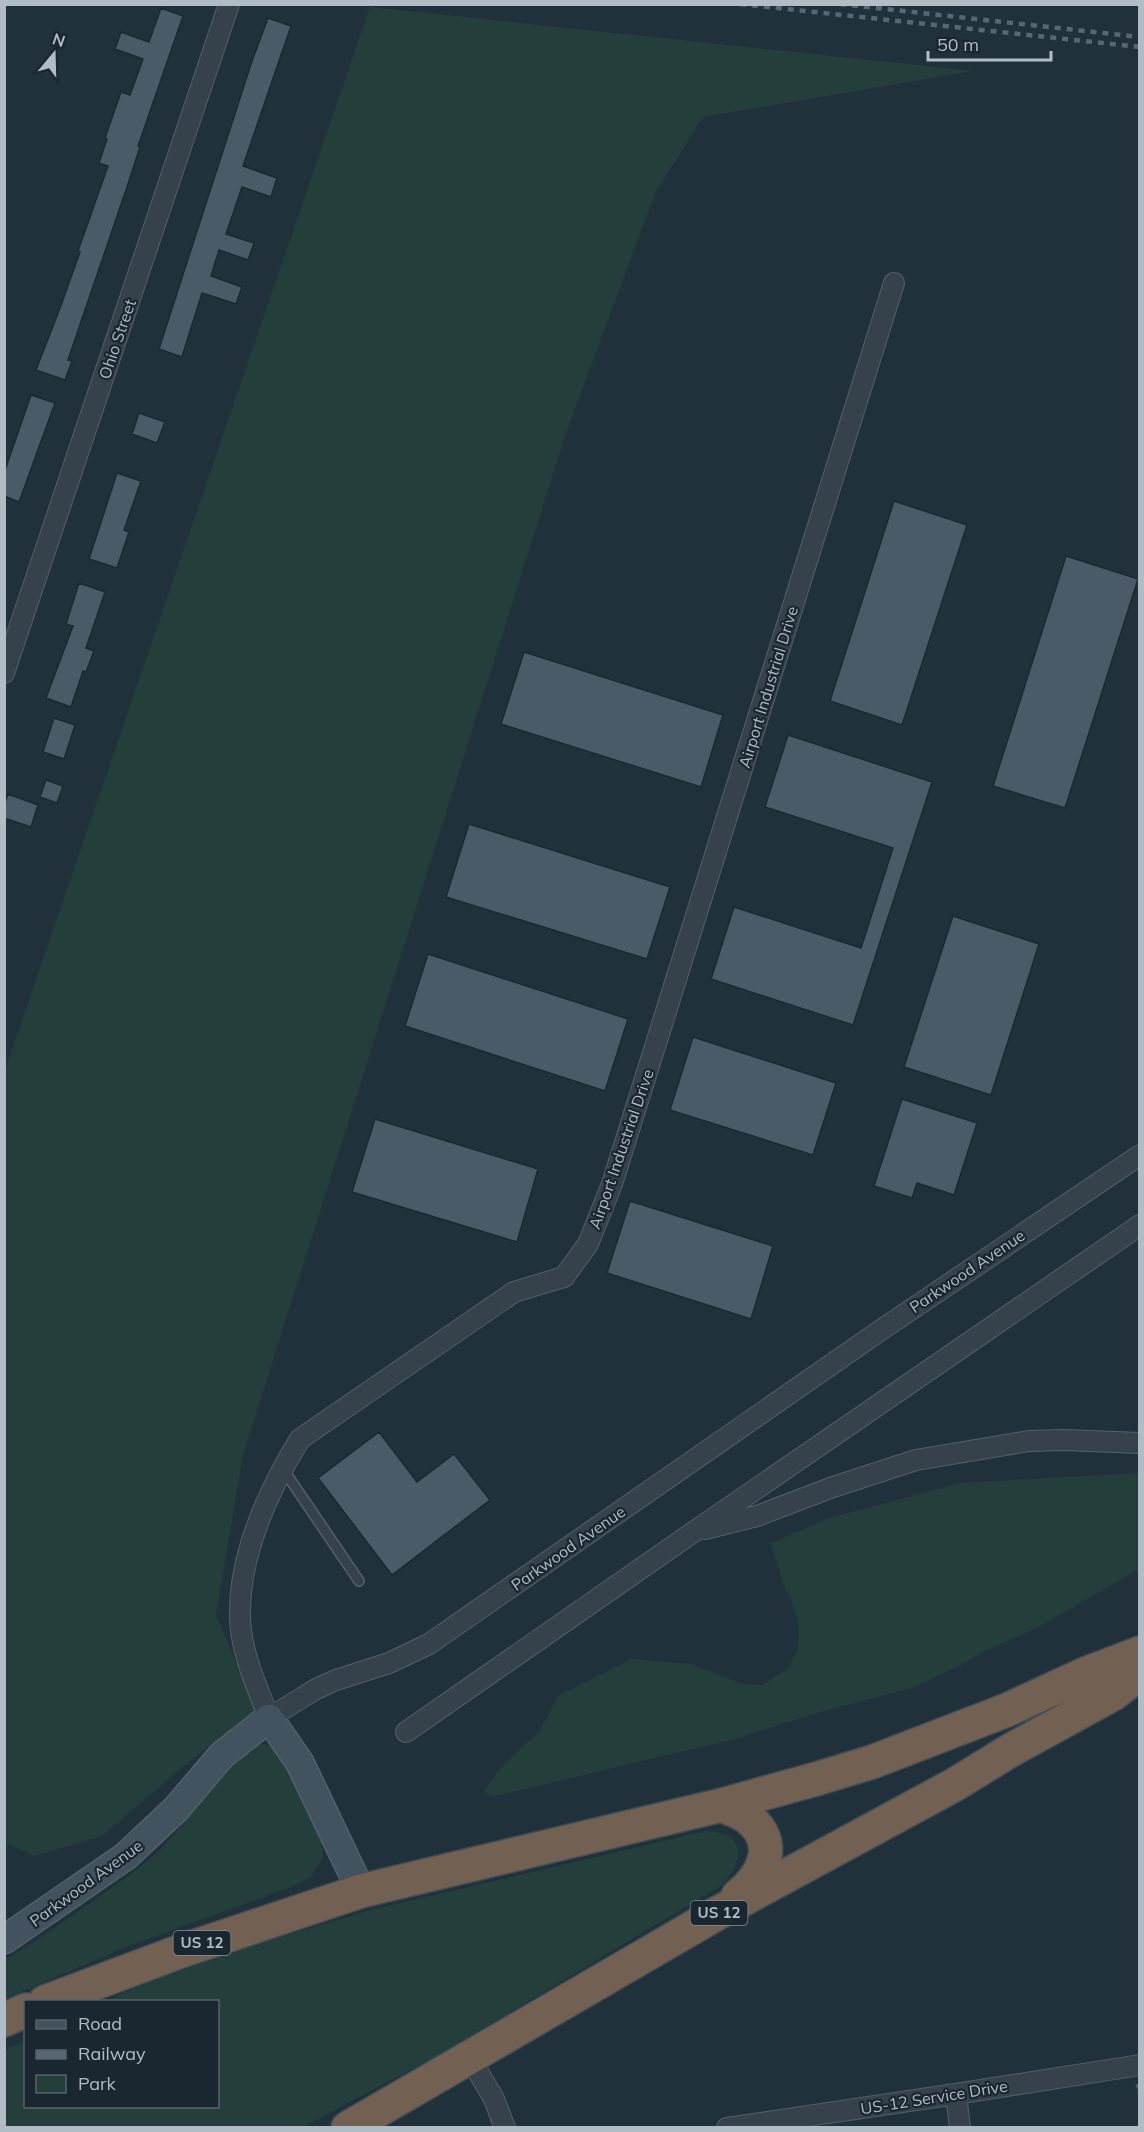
<svg xmlns="http://www.w3.org/2000/svg" width="1144" height="2132" viewBox="0 0 1144 2132" font-family="Mulish,sans-serif">
<style>
.green{fill:#243e3c}
.building{fill:#4a5b67;stroke:#1c2932;stroke-width:1.5}
.lines{fill:none;stroke-linecap:round;stroke-linejoin:round}
.lane-casing{stroke:#536069;stroke-width:12}
.street-casing{stroke:#536069;stroke-width:22}
.secondary-casing{stroke:#536069;stroke-width:30}
.highway-casing{stroke:#404d56;stroke-width:36}
.path{stroke:#435b59;stroke-width:3;stroke-dasharray:4.5 4.5;stroke-linecap:butt}
.lane{stroke:#35424b;stroke-width:9}
.street{stroke:#35424b;stroke-width:20}
.secondary{stroke:#43525f;stroke-width:27}
.highway{stroke:#726052;stroke-width:33}
.rail{stroke:#576773;stroke-width:4.5;stroke-dasharray:6 6;stroke-linecap:butt}
.labels{text-anchor:middle;stroke-width:4.5;stroke-linejoin:round;paint-order:stroke}
.shield{fill:#1a2730;stroke:#83909a;stroke-width:1.5}
.shield-label{font-size:15px;font-weight:bold;fill:#b0bdc7}
.street-label{font-size:16px;fill:#b0bdc7;stroke:#1a2730}
</style>
<rect width="100%" height="100%" fill="#21313b"/>
<path class="green" d="M370 7 973 71 703 117 655 193 566 433 243 1455 216 1615 256 1709 175 1773 102 1836 34 1856 5 1842V1070Z
M1139 1473V1569L1037 1628 986 1650 961 1665 912 1688 823 1711 739 1738 491 1797 484 1790 505 1763 539 1732 558 1696 632 1659 691 1664 742 1684 762 1685 786 1670 798 1651 799 1625 791 1599 783 1584 771 1543 830 1518 960 1483Z
M261 1744 272 1745 280 1750 320 1829 323 1858 311 1877 291 1887 126 1947 5 1999V1960L49 1932 130 1875 161 1849 240 1758 253 1746Z
M706 1831C747 1833 744 1860 722 1885L442 2053 303 2127H5L4 2051 25 2040 26 2106H218V2002L107 2001 177 1968 371 1910Z"/>
<path class="building" d="M161 8 183 16 138 146 140 147 127 187 68 360 72 361 65 380 36 370 60 308 80 252 78 251 108 166 99 163 107 139 105 138 121 92 130 95 143 59 115 49 121 32 149 42Z
M268 18 291 26 243 166 277 178 271 197 242 187 226 234 254 243 248 260 219 250 211 276 242 287 236 304 202 293 182 357 159 349 252 61Z
M31 395 55 403 19 502 4 496V473Z
M139 413 165 422 157 443 132 434Z
M117 473 141 481 124 530 129 532 117 568 89 559Z
M894 501 967 525 902 725 830 701Z
M1066 556 1138 579 1065 808 993 786Z
M79 583 105 592 86 648 94 651 86 672 83 671 71 707 46 698 73 626 66 624Z
M524 652 723 715 701 787 501 724Z
M54 718 75 725 64 759 43 752Z
M788 735 932 782 853 1025 711 979 734 907 861 948 893 848 765 807Z
M46 780 63 786 57 803 40 797Z
M8 794 38 805 31 827 4 818V806Z
M469 824 670 887 647 959 446 897Z
M953 916 1039 944 991 1095 904 1067Z
M428 954 628 1019 605 1091 405 1026Z
M693 1037 836 1083 813 1155 670 1110Z
M902 1099 977 1123 954 1195 917 1183 912 1198 874 1186Z
M375 1119 538 1169 517 1242 352 1192Z
M630 1201 773 1246 751 1319 607 1273Z
M379 1432 417 1482 454 1454 490 1500 392 1575 318 1478Z"/>
<g class="lines">
<g class="lane-casing">
<path id="lane" d="M283 1469 359 1581"/>
</g>
<g class="street-casing">
<path id="street" d="M894 283 612 1184 588 1244 564 1277 514 1292 300 1439C268 1491 239 1553 240 1616 240 1650 257 1687 269 1718L316 1689 336 1680 389 1663 429 1644 881 1330 1140 1155
M4 673 229 4
M705 1529 757 1516 833 1487 916 1460 1029 1441 1064 1440 1140 1443
M406 1732 692 1533 1140 1225
M470 2058 494 2099 505 2128
M956 2094 960 2128
M727 2128 956 2094 1140 2065"/>
</g>
<g class="secondary-casing">
<path id="secondary" d="M4 1940 126 1856 176 1809 222 1755 269 1718 300 1763 361 1891"/>
</g>
<g class="highway-casing">
<path id="highway" d="M722 1805C730 1809 740 1812 747 1817 780 1842 764 1875 738 1896
M45 2002 181 1951 361 1891 722 1805 816 1779 872 1762 1007 1710 1085 1674 1140 1653
M4 2020 26 2010
M348 2128 716 1914 954 1785 1011 1750 1113 1694 1140 1673"/>
</g>
<path class="path" d="M1137 2084 1140 2097"/>
<use href="#lane" class="lane"/>
<use href="#street" class="street"/>
<use href="#secondary" class="secondary"/>
<use href="#highway" class="highway"/>
<path class="rail" d="M740 4 1140 47
M840 4 1140 37"/>
</g>
<g class="labels">
<g class="shield">
<rect x="690.5" y="1901" width="57" height="24" rx="4.5"/>
<rect x="173.5" y="1931" width="57" height="24" rx="4.5"/>
</g>
<g class="shield-label">
<text x="719" y="1918">US 12</text>
<text x="202" y="1948">US 12</text>
</g>
<g class="street-label">
<text transform="translate(117 339) rotate(-71)" y="6">Ohio Street</text>
<text transform="translate(768 687) rotate(-73)" y="6">Airport Industrial Drive</text>
<text transform="translate(621 1149) rotate(-71)" y="6">Airport Industrial Drive</text>
<text transform="translate(967 1271) rotate(-34)" y="6">Parkwood Avenue</text>
<text transform="translate(568 1548) rotate(-35)" y="6">Parkwood Avenue</text>
<text transform="translate(86 1883) rotate(-36)" y="6">Parkwood Avenue</text>
<text transform="translate(934 2097) rotate(-9)" y="6">US-12 Service Drive</text>
</g>
</g>
<rect width="1144" height="2132" fill="none" stroke="#b0bdc7" stroke-width="12"/>
<rect x="24" y="2000" width="195" height="108" fill="#1a2730" stroke="#56636c" stroke-width="1.5"/>
<rect x="36" y="2020" width="30" height="9" fill="#43525f" stroke="#56636c" stroke-width="1.5"/>
<text x="78" y="2030" font-size="18" fill="#b0bdc7">Road</text>
<rect x="36" y="2050" width="30" height="9" fill="#576773" stroke="#56636c" stroke-width="1.5"/>
<text x="78" y="2060" font-size="18" fill="#b0bdc7">Railway</text>
<rect x="36" y="2075" width="30" height="18" fill="#243e3c" stroke="#56636c" stroke-width="1.5"/>
<text x="78" y="2090" font-size="18" fill="#b0bdc7">Park</text>
<g transform="translate(54 54) rotate(19)" stroke="#1a2730" stroke-width="4.5" paint-order="stroke">
<path d="M0-4.5L10 22L0 15L-10 22Z" fill="#b0bdc7"/>
<text y="-9" font-size="16" font-weight="bold" text-anchor="middle" fill="#b0bdc7">N</text>
</g>
<path d="M928 51v9h123v-9" fill="none" stroke="#b0bdc7" stroke-width="3"/>
<text x="937" y="51" font-size="18" fill="#b0bdc7" stroke="#1a2730" stroke-width="4.5" paint-order="stroke">50 m</text>
</svg>
